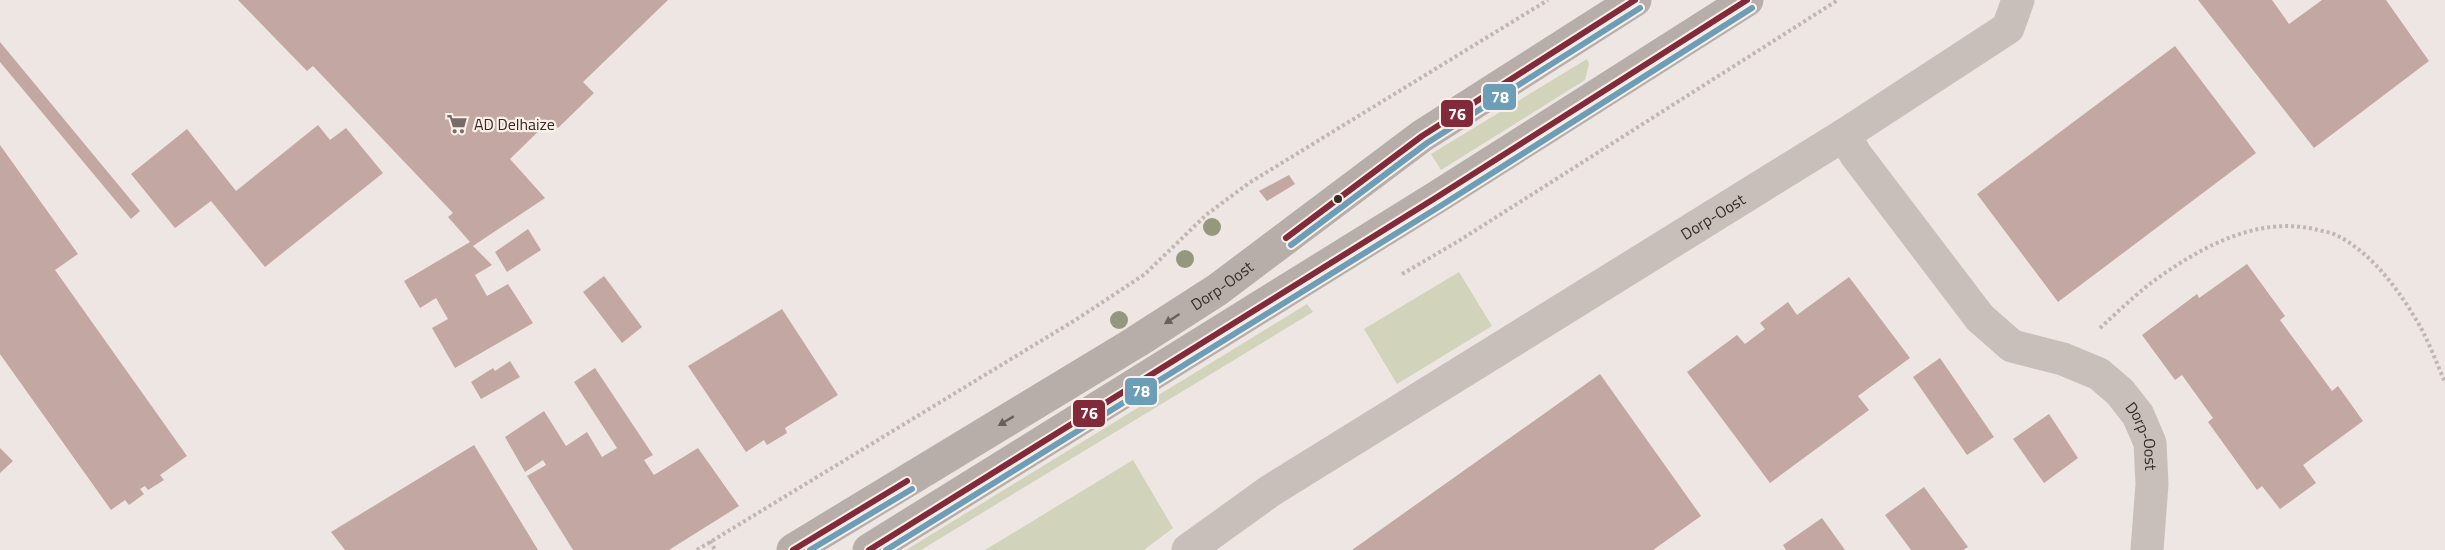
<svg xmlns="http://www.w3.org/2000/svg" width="2445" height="550" viewBox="0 0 2445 550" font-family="'Titillium Web',sans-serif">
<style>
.green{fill:#d2d3bb}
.building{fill:#c3a7a2}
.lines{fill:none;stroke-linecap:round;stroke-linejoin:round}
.path{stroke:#c0b7b3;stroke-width:4;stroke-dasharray:3 3;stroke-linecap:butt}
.minor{stroke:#c8bfba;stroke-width:33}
.primary{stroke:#b7ada9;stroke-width:33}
.bus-1-casing{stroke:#fbf0e9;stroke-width:10}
.bus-2-casing{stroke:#fbf0e9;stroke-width:10}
.bus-1{stroke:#822a3a;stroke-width:6}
.bus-2{stroke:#6d9eb8;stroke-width:6}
.tree{fill:#96987d}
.oneway{fill:#6b5f5c}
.bus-dot{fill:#392b28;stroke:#fbf0e9;stroke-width:2}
.labels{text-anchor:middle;stroke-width:4.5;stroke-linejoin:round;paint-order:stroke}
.poi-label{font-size:16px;fill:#392b28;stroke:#fbf0e9;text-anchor:start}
.street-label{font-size:16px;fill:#392b28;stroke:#fbf0e9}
.line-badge{stroke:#fbf0e9;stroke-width:2}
.badge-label{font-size:16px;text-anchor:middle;font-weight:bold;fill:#fff}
</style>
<rect width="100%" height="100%" fill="#eee6e2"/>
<path class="green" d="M1587 59 1589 64 1585 80 1441 170 1431 154Z
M1459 272 1492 326 1397 384 1364 329Z
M1307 304 1313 312 921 550H906Z
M1133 460 1173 528 1144 550H985Z"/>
<path class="building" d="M238 0H668L583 82 594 93 558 128 550 120 510 159 545 198 473 246 492 265 475 275 487 296 508 284 533 323 455 368 432 328 448 319 436 298 420 308 404 281 470 242 448 217 453 213 313 66 307 71Z
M2198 0H2272L2289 24 2322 0H2386L2429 61 2314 148Z
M0 42 140 211 131 219 0 62Z
M2175 46 2256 153 2058 302 1977 194Z
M318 125 330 140 346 128 383 173 265 267 211 201 175 228 131 174 187 129 236 191Z
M0 145 78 254 55 270 187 456 160 475 164 480 148 490 145 486 140 489 144 494 129 505 125 500 111 510 0 354Z
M1289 175 1295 184 1267 201 1259 191Z
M528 229 541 250 507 272 495 252Z
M2247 264 2285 316 2280 320 2332 391 2338 386 2363 421 2303 465 2316 483 2280 509 2262 486 2257 490 2208 422 2213 418 2182 375 2175 380 2142 335 2197 294 2199 298Z
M604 276 642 327 622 343 583 292Z
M1849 277 1910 358 1858 396 1869 410 1770 483 1687 372 1737 335 1745 344 1765 329 1760 323 1788 302 1797 315Z
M782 309 838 395 785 428 787 433 767 445 764 440 746 452 688 366Z
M1940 358 1994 437 1967 455 1913 377Z
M510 361 520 377 481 399 471 382 493 368 495 371Z
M595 368 653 455 644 460 654 475 698 448 739 506 669 550H573L527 476 546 465 543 460 525 472 505 437 544 411 566 446 587 432 602 457 617 448 574 382Z
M1600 374 1701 516 1653 550H1352Z
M2049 414 2078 458 2044 483 2013 439Z
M474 445 538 550H345L331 532Z
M0 448 13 461 0 473Z
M1924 487 1968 547 1963 550H1911L1885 515Z
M1822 518 1845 550H1786L1783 545Z"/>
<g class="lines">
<path class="path" d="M1402 274 1457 242 1838 0
M2100 328C2120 310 2140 290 2162 275 2207 244 2259 217 2314 229 2321 231 2330 232 2336 235 2373 253 2401 293 2421 328 2430 345 2437 364 2445 382
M710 541 715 550
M697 550 1077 319 1145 274 1206 215 1249 183 1548 0"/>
<g class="minor">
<path id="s1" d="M1844 135 1856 155 1980 318 2012 346 2063 359 2099 374 2120 392 2138 415 2150 443 2152 484 2147 550"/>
<path id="s2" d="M1188 550 1270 491 1844 135 2008 28 2018 0"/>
</g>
<g class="primary">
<path id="s3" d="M793 550 1136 342 1217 290 1422 136 1635 0"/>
<path d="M869 550 1437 197 1747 0"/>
</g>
<g class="bus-1-casing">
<path id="bus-1" d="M1286 238 1422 136 1635 0
M793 550 907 481
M869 550 1437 197 1747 0"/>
</g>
<g class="bus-2-casing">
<path id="bus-2" d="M1291 245 1427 143 1640 8
M810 550 912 489
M886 550 1442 205 1752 8"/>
</g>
<use href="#bus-1" class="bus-1"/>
<use href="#bus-2" class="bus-2"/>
</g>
<g class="tree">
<circle cx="1212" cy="227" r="9"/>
<circle cx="1185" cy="259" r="9"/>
<circle cx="1119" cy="320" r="9"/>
</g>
<defs><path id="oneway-solid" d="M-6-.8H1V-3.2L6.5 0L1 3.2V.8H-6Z" transform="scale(1.5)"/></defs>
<g class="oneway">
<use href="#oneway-solid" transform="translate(1172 319) rotate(147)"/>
<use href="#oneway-solid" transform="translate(1006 421) rotate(149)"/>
</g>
<defs>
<g id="supermarket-bare" transform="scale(1.62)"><path d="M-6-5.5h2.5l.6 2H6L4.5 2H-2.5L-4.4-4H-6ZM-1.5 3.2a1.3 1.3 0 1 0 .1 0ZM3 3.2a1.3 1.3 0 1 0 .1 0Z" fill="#786c69" stroke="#fbf0e9" stroke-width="2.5" paint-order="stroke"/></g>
</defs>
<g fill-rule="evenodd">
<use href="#supermarket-bare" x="457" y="124"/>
</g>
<circle class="bus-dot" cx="1338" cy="199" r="5"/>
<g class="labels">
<g class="poi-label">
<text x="474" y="130">AD Delhaize</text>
</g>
<g class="street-label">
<text dy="6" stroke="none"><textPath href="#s2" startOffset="622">Dorp-Oost</textPath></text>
<text dy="6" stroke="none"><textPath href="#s3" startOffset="504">Dorp-Oost</textPath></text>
<text dy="6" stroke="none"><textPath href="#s1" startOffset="441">Dorp-Oost</textPath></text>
</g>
</g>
<g class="line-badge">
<rect x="1482" y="83" width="35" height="28" rx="6" fill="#6d9eb8"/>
<rect x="1440" y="99" width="34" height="29" rx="6" fill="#822a3a"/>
<rect x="1124" y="377" width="34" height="29" rx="6" fill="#6d9eb8"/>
<rect x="1072" y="399" width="34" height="29" rx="6" fill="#822a3a"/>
</g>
<g class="badge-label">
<text x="1500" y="103">78</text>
<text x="1457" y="120">76</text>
<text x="1141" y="397">78</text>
<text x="1089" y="419">76</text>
</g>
</svg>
